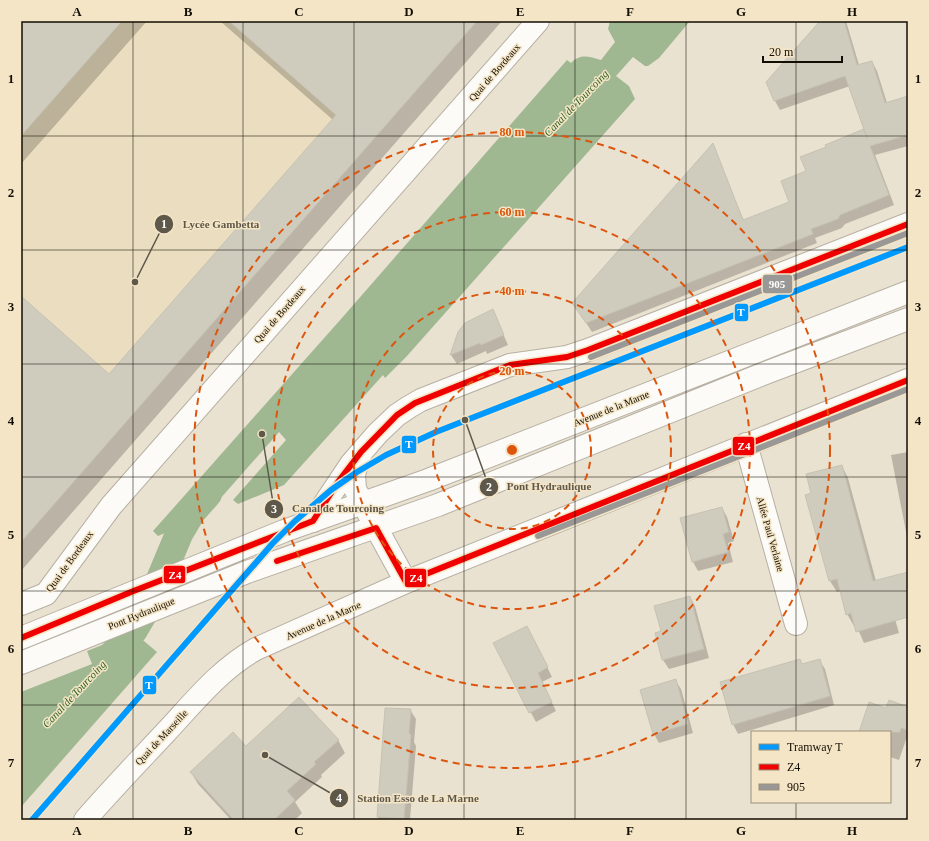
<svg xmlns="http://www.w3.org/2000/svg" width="929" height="841" viewBox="0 0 929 841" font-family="'Times New Roman',serif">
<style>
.built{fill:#ebdec0}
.water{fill:#a0b892}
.shadow{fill:#0003}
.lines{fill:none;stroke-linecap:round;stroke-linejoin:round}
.canal{stroke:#a0b892;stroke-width:28}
.building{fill:#cfccbe;stroke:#c5c2b3}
.street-casing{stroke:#b7b0a3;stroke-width:24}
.secondary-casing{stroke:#b7b0a3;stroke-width:24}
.primary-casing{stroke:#b7b0a3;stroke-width:24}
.street{stroke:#fcfbf8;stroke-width:22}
.secondary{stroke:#fcfbf8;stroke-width:22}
.primary{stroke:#fcfbf8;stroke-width:22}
.bus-1-casing{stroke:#f4e5c6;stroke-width:9}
.bus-2-casing{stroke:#f4e5c6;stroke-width:9}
.bus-1{stroke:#f00000;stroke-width:6}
.bus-2{stroke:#999896;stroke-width:6}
.tram-1-casing{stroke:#f4e5c6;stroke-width:9}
.tram-1{stroke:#09f;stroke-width:6}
.grid{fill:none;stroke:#130e04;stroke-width:1;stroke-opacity:0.55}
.ring{fill:none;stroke:#dd550c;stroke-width:2;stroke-dasharray:7 5}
.labels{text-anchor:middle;stroke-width:3;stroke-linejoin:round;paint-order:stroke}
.street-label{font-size:10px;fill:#130e04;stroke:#f4e5c6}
.water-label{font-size:11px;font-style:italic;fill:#2f6222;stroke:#f4e5c6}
.centre{fill:#dd550c;stroke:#f4e5c6;stroke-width:2}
.ring-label{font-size:12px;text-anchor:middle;font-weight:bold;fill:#dd550c;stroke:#f4e5c6;stroke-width:3;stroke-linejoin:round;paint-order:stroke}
.leader{fill:none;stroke:#5e584b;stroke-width:1.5}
.callout-dot{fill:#5e584b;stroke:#f4e5c6;stroke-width:1.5}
.mark-label{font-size:12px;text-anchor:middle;font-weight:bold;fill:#fff}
.callout-label{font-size:11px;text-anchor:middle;font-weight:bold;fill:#5e584b;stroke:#f4e5c6;stroke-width:3;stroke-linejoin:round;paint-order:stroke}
.line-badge{stroke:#f4e5c6;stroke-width:1.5}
.badge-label{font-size:11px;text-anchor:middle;font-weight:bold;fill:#fff}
.neatline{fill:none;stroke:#130e04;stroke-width:1.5}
.grid-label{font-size:13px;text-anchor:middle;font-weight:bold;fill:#130e04}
</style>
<rect width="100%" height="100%" fill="#eae2d0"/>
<path class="built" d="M21 21H477L21 542Z"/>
<path class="water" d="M610 21H690L659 58 648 66H645L633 57 616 76 629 86 635 99 407 356 385 378 383 375 284 485 238 504 233 500 286 440 279 432 205 516 158 536 153 531 341 319 567 60 571 63C581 53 589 57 601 60L615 42 608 29Z
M145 628 138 636 157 652 21 807V692L92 664 87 651Z"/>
<path class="shadow" d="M21 21H147L21 164Z
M220 21H502L21 571V297L109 376 333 120Z
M821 21H846L859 65 872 62 877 71 887 103 908 97V146L875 155 894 205 845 224 842 228 815 238 817 243 592 332 579 312 712 145 744 221 791 203 807 172 866 135 850 86 780 110 775 101 768 82Z
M493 311 508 345 487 354 486 351 457 364 451 355 459 333Z
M908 452V542L891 455Z
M842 466 848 478 876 581 908 573V608L893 612 899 633 864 643 856 625 854 626 847 614 841 591 837 592 830 581 812 494Z
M722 508 727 517 734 541 728 543 733 562 698 571 693 562Z
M690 597 695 606 709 658 669 669 663 660 662 632Z
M532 636 552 677 542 682 556 711 536 722 494 644Z
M819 660 825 669 834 705 738 734 733 724 802 665Z
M675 680 681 689 693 733 659 743 654 734 641 690Z
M908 708V737H907L899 760 890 757V732H861Z
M410 710 416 719 414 742 416 746 410 820H379L378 817Z
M338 740 345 753 321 775 322 777 295 802 302 813 295 820H231L198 784 191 772 246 747Z"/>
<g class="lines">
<path class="canal" d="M106 662 134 630 151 601 179 534 192 512 208 494"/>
</g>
<path class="building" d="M21 21H122L21 136Z
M229 21H477L21 542V296L109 374 336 115Z
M820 21H844L857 65 872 61 885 103 908 96V135L870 146 889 195 840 215 838 219 811 229 813 234 586 323 572 303 713 143 743 220 789 202 781 181 806 171 800 157 826 147 825 145 864 129 867 138 845 76 774 101 766 82Z
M493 309 504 335 481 345 480 343 450 355 458 332 465 323Z
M842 465 873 581 908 572V617L856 632 851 613 846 615 837 579 829 581 805 495 811 493 806 474Z
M722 507 729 532 723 534 728 552 692 562 680 518Z
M690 596 704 649 662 660 655 633 661 631 654 606Z
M527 626 548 667 538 673 552 702 529 713 493 643Z
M800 659 802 664 820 659 830 696 732 725 720 682Z
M676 679 688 724 653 734 640 690Z
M299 697 339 740 314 762 316 764 287 791 295 800 274 820H234L190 772 233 732 246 746Z
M889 700 908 707V730L901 728 900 732H859L869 702 886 708Z
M385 708 411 709 409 733 411 735 404 819 377 817Z"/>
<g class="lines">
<g class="street-casing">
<path id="street" d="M746 444 796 624
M21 604 46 594 111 506 538 21"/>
</g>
<g class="secondary-casing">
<path id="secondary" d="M360 456 354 474 355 489 406 582
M313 521 351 464 378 433 397 415 409 407 421 400 510 365 567 357 588 350 908 224
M85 820C111 790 139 761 166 732 194 702 220 669 256 649L406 582 908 380"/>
</g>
<g class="primary-casing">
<path id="primary" d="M21 638 284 531 428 480 908 292
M21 663 247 572 438 505 768 372 908 319"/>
</g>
<use href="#street" class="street"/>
<use href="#secondary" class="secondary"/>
<use href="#primary" class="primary"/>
<g class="bus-1-casing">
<path id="bus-1" d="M277 561 376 528 406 582 908 380
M21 638 131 592 313 521 338 482 361 452 397 415 415 403 510 365 567 357 588 350 908 224"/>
</g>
<g class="bus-2-casing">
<path id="bus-2" d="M591 357 908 233
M538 536 908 389"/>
</g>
<use href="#bus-1" class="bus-1"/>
<use href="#bus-2" class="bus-2"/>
<g class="tram-1-casing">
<path id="tram-1" d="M32 820 273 543 295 521 331 490 357 472 386 455 436 432 908 247"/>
</g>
<use href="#tram-1" class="tram-1"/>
</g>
<path class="grid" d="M133 21V820M243 21V820M354 21V820M464 21V820M575 21V820M686 21V820M796 21V732M21 136H908M21 250H908M21 364H908M21 477H908M21 591H908M21 705H908M796 802V820"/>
<g class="ring">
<circle cx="512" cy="450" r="79"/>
<circle cx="512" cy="450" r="159"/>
<circle cx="512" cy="450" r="238"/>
<circle cx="512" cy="450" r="318"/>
</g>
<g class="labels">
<g class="street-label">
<text transform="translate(494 72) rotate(-49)" y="4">Quai de Bordeaux</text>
<text transform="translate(279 314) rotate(-49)" y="4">Quai de Bordeaux</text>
<text transform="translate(611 408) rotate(-22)" y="4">Avenue de la Marne</text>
<text transform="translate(771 534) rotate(74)" y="4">Allée Paul Verlaine</text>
<text transform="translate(69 561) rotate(-54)" y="4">Quai de Bordeaux</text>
<text transform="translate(141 613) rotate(-22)" y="4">Pont Hydraulique</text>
<text transform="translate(323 620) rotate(-24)" y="4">Avenue de la Marne</text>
<text transform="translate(161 737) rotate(-47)" y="4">Quai de Marseille</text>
</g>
<g class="water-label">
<text transform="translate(576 103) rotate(-46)" y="4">Canal de Tourcoing</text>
<text transform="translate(74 694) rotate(-47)" y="4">Canal de Tourcoing</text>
</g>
</g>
<circle cx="512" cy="450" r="6" class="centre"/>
<g class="ring-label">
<text x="512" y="136">80 m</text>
<text x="512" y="216">60 m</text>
<text x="512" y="295">40 m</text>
<text x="512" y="375">20 m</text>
</g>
<path class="leader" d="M135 282L164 224M465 420L489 487M262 434L274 509M265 755L339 798"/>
<g class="callout-dot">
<circle cx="135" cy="282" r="4"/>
<circle cx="465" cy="420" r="4"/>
<circle cx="262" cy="434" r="4"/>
<circle cx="265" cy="755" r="4"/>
<circle cx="164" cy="224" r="10"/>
<circle cx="489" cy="487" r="10"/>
<circle cx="274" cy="509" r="10"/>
<circle cx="339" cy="798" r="10"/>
</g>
<g class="mark-label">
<text x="164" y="228">1</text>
<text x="489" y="491">2</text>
<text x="274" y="513">3</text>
<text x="339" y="802">4</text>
</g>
<g class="callout-label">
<text x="221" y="228">Lycée Gambetta</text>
<text x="549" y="490">Pont Hydraulique</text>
<text x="338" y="512">Canal de Tourcoing</text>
<text x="418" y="802">Station Esso de La Marne</text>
</g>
<g class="line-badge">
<rect x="762" y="274" width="31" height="20" rx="4" fill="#999896"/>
<rect x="734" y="303" width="15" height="19" rx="4" fill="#09f"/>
<rect x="401" y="435" width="16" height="19" rx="4" fill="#09f"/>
<rect x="732" y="436" width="23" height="20" rx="4" fill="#f00000"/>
<rect x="163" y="565" width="23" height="19" rx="4" fill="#f00000"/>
<rect x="404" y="568" width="23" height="20" rx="4" fill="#f00000"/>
<rect x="142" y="675" width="15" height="20" rx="4" fill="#09f"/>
</g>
<g class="badge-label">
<text x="777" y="288">905</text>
<text x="741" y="316">T</text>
<text x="409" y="448">T</text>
<text x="744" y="450">Z4</text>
<text x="175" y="579">Z4</text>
<text x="416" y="582">Z4</text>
<text x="149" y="689">T</text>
</g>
<rect width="929" height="841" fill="none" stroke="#f4e5c6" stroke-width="44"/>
<rect x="751" y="731" width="140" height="72" fill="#f4e5c6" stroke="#9a8f78"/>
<rect x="759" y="744" width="20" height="6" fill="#0099ff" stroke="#9a8f78"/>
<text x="787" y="751" font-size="12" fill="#130e04">Tramway T</text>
<rect x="759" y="764" width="20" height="6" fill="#f00000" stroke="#9a8f78"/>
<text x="787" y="771" font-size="12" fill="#130e04">Z4</text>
<rect x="759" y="784" width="20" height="6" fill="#999896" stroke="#9a8f78"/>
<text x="787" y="791" font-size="12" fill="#130e04">905</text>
<path d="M763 56v6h79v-6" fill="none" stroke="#130e04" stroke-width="2"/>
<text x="769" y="56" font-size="12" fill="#130e04" stroke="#f4e5c6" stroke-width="3" paint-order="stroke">20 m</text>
<rect x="22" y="22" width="885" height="797" class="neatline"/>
<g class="grid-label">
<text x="77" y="16">A</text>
<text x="188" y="16">B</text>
<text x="299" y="16">C</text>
<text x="409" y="16">D</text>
<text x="520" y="16">E</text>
<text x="630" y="16">F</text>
<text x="741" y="16">G</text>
<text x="852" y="16">H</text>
<text x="11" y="83">1</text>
<text x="918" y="83">1</text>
<text x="11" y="197">2</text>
<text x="918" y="197">2</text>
<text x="11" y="311">3</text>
<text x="918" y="311">3</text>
<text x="11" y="425">4</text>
<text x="918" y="425">4</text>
<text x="11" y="539">5</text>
<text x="918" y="539">5</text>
<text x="11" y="653">6</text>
<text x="918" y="653">6</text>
<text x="11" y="767">7</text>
<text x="918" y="767">7</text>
<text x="77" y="835">A</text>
<text x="188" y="835">B</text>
<text x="299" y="835">C</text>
<text x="409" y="835">D</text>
<text x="520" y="835">E</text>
<text x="630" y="835">F</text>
<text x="741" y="835">G</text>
<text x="852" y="835">H</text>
</g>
</svg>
